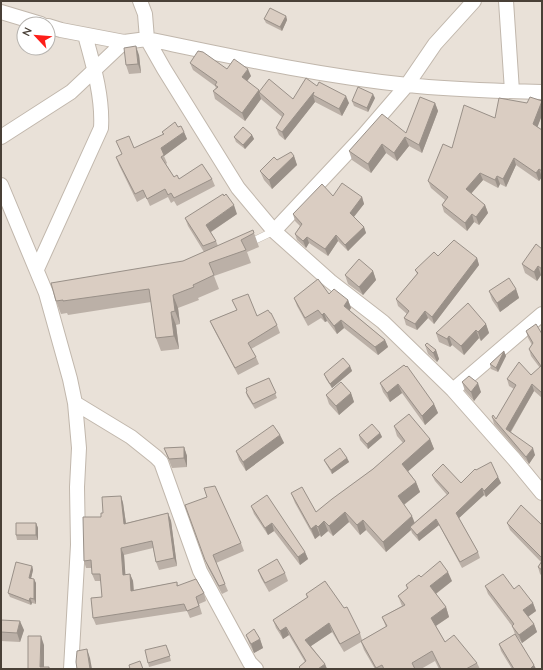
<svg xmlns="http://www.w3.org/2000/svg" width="543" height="670" viewBox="0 0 543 670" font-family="Quicksand,sans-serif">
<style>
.residential{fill:#e9e1d8;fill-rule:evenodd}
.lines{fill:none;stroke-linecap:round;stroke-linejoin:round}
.service-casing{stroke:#c1b7ac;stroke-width:8}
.minor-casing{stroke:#c1b7ac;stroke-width:16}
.service{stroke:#fff;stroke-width:7}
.minor{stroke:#fff;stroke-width:14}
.wall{fill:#bbb0a7}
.shaded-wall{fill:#999088}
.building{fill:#dacdc2;stroke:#999088}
</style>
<rect width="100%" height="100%" fill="#f5f0ea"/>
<path class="residential" d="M1 1H542V669H1ZM24 24H48V48H24Z"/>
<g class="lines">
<g class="service-casing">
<path id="service" d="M249 243 274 231"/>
</g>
<g class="minor-casing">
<path id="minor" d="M140 1 145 14 147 39 164 69 238 188 274 231 330 281 383 322 453 390 514 459 542 493
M506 1 512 91
M1 12 41 24
M48 26 61 30 124 42 147 39C234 57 320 76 408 85 453 90 497 91 542 92
M1 137 71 92 124 42
M1 185 46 293 70 379 75 403 79 448 77 487 78 545 71 669
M274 231 363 136 407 85 435 44 474 1
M37 269 101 128C103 97 93 64 85 35
M453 390 542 314
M75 403 131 437 156 457 161 462 200 571 250 663 256 669"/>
</g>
<use href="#service" class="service"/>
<use href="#minor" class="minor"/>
</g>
<path class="wall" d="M286 16 287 20 282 31 266 23 264 19Z
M139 55 141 73 129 74 126 65Z
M190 63 227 69 251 76 247 81 260 91 293 99 317 86 349 103 342 116 315 102 285 140 279 135 276 128 282 117 262 100 261 99 245 121 215 99 213 91 216 88 215 86 193 70Z
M375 98 368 112 354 106 352 101Z
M542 101V115L537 127 542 130V177L539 181 516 165 506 187 500 184 498 188 483 180 471 194 485 205 488 213 479 225 474 222 467 231 444 212 442 205 445 200 431 188 428 181 452 148 495 118 527 103Z
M435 103 438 111 422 153 409 146 397 161 386 153 371 173 352 160 349 151 406 133Z
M178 127 184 132 187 139 164 156 167 163 166 164 174 177 179 179H212L215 186 177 206 174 201 171 203 168 197 150 206 146 197 137 202 119 165 116 157 163 135 162 132Z
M252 135 254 139 245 149 236 142 234 137Z
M294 156 297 165 272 189 264 180 260 171 277 160Z
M333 196 362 197 364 204 354 217 364 227 366 233 348 251 338 241 328 256 309 243 306 248 297 240 295 234 300 226 295 221 293 214Z
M237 214 211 232 216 241 218 246 254 233 259 247 247 252 251 263 214 276 219 289 198 298 199 300 178 308 180 324 176 325 179 349 161 351 156 338 151 302 68 315 67 313 61 314 56 301 183 261 204 252 188 226 185 218Z
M542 249V276L541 275 537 281 525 273 522 264Z
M438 256 477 258 479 265 434 324 428 318 417 330 406 325 404 318 407 314 398 306 396 299 417 274 415 270Z
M373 271 376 280 363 295 348 284 345 275Z
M516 289 519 298 500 312 492 300 489 291Z
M329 294 348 300 351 308 349 310 385 340 388 347 378 355 344 328 337 334 327 321 325 322 321 318 308 326 297 306 294 298Z
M232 300 257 316 277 325 280 333 251 349 256 357 259 364 238 375 213 328 210 321 237 310Z
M486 324 489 333 481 341 479 338 464 355 452 345 450 347 439 342 436 333Z
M526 331 542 334V398L534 391 511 432 535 455 529 464 494 424 492 417 496 419 514 389 509 386 507 379 531 375 540 368 531 356 529 349 532 345 528 338Z
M425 345 436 350 439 359 437 362 428 354Z
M504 351 506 356 498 372 491 369 490 364Z
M404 365 434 404 438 413 425 425 402 393 390 402 383 392 380 383Z
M350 366 352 371 332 388 326 379 324 374Z
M269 378 277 398 255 409 247 396 246 392 247 391 246 388Z
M462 382 481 392 474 401 465 391Z
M351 393 354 402 339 415 329 404 326 395Z
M394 426 430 439 434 449 408 471 416 482 420 492 404 505 414 523 447 495 435 481 432 475 461 483 476 470 498 477 501 483 486 497 484 495 459 518 478 552 480 558 462 568 439 525 419 541 412 533 411 530 386 552 366 530 360 535 349 522 333 536 328 531 321 537 320 535 315 539 295 503 291 493 316 512 373 469 403 443 397 436Z
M380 433 382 437 368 449 360 440 359 435Z
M280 435 284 443 246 471 239 460 236 451Z
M184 447 187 456V467L172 468 164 448Z
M347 458 349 462 332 474 326 464 324 460Z
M121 496 123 503 126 523 168 513 171 521 177 566 159 570 156 562 153 548 124 555 125 574H130L133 581 134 590 177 582 178 586 204 593 206 601 199 604 202 614 190 618 187 611 96 625 93 618 102 597 101 581H95L92 574V568H86L84 561 103 513Z
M185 505 241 543 244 551 216 563 228 591 222 594 208 568Z
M251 506 305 552 308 559 300 565 274 531 268 535 254 514Z
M36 523 38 528V540H17L16 535Z
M507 523 542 525V576L540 574 538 567 541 562 510 530Z
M32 566 33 570 31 578 36 583V604L32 603 31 605 10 597 8 593Z
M258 570 285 573 288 581 269 592 261 578Z
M421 577 452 581 436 594 446 607 449 617 436 626 445 642 477 663 480 669H439L435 661 421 669H375L364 650 361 642 344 652 332 632 311 646 325 664 327 669H300L299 667 305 662 289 635 283 639 276 628 273 620 307 598 306 594 360 633 362 640 386 627 382 617 402 606 398 596 407 589 406 585Z
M485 586 533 603 536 611 528 617 534 624 537 632 522 643 516 635 536 669H512L501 651 499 644 515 634 512 626 488 594Z
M1 620 24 630 20 642 1 641Z
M246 635 260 639 263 648 254 653 249 643Z
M168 649 171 661 149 667 148 663Z"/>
<path class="shaded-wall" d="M286 16 287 20 282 31 280 27Z
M136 46 139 55 141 73 138 64Z
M248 69 251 76 244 85 242 77Z
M259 90 261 94 259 92 261 99 245 121 242 113Z
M314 92 313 95 315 102 285 140 282 132Z
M373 94 375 98 368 112 367 108Z
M346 96 349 103 342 116 339 109Z
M542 101V115L536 131 533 124Z
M435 103 438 111 422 153 419 145Z
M184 132 187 139 164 156 161 148Z
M252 135 254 139 245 149 243 145Z
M405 137 409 146 397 161 394 153Z
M382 144 386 153 371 173 368 164Z
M294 156 297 165 272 189 269 180Z
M514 158 516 165 506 187 503 179Z
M539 169 542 177 539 181 536 173Z
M480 173 483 180 468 197 466 189Z
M497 176 500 184 498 188 495 180Z
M362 197 364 204 352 219 350 213Z
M234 205 237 214 209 233 206 225Z
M485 205 488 213 479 225 476 217Z
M472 214 474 222 467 231 465 223Z
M364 227 366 233 348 251 345 245Z
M336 235 338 241 328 256 325 249Z
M307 237 309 243 306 248 303 241Z
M477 258 479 265 434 324 432 317Z
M538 266 541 275 537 281 534 272Z
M373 271 376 280 363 295 359 287Z
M516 289 519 298 500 312 497 303Z
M173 295 178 308 180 324 175 311Z
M348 300 351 308 347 314 344 306Z
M425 311 428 318 417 330 415 324Z
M171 312 176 325 179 349 174 336Z
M324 313 327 321 325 322 322 315Z
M341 320 344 328 337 334 334 326Z
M486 324 489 333 481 341 478 332Z
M476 330 479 338 464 355 461 346Z
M449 336 452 345 450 347 447 339Z
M385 340 388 347 378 355 375 347Z
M436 350 439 359 437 362 433 353Z
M504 351 506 356 498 372 496 368Z
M350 366 352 371 332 388 330 384Z
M478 383 481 392 474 401 471 392Z
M398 384 402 393 390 402 387 393Z
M532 384 534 391 508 436 506 429Z
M351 393 354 402 339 415 336 406Z
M434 404 438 413 425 425 422 416Z
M380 433 382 437 368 449 367 444Z
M280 435 284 443 246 471 243 462Z
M430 439 434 449 405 474 402 464Z
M184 447 187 456V467L184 458Z
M533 448 535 455 529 464 526 457Z
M347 458 349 462 332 474 331 470Z
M498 477 501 483 486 497 484 491Z
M416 482 420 492 402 506 398 496Z
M482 488 484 495 458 519 456 513Z
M121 496 123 503 127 531 124 524Z
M345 512 349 522 333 536 329 526Z
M168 513 171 521 177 566 174 558Z
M412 516 416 526 410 527 411 530 386 552 383 542Z
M436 519 439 525 419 541 417 535Z
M363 520 366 530 360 535 357 525Z
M324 521 328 531 321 537 318 527Z
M36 523 38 528V540L36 535Z
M272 523 274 531 268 535 265 528Z
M316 525 320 535 315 539 311 529Z
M121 548 124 555 126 582 123 575Z
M305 552 308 559 300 565 298 557Z
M32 566 33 570 30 583 29 578Z
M448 572 452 581 434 595 430 586Z
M130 574 133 581 134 598 131 591Z
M34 579 36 583V604L34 599Z
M30 598 32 603 31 605 29 601Z
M533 603 536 611 526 618 523 610Z
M446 607 449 617 434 627 431 618Z
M20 621 24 630 20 642 17 633Z
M329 623 332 632 308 648 305 640Z
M534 624 537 632 522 643 519 635Z
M286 627 289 635 283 639 280 631Z
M41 636 44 645V669L40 667Z
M260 639 263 648 254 653 251 644Z
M87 649 90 658 92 669H90Z
M325 664 327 669H318Z
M534 665 536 669H530Z"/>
<path class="building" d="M270 8 286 16 280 27 264 19Z
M136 46 138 64 126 65 124 48Z
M198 51 203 52 227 69 234 59 248 69 242 77 259 90 242 113 213 91 218 87 215 85 217 82 190 63Z
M306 78 317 86 319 82 346 96 339 109 313 95 314 92 282 132 276 128 284 114 259 92 269 79 293 99Z
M358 87 373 94 367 108 352 101Z
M420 97 435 103 419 145 405 137 394 153 382 144 368 164 349 151 382 114 406 133Z
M530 97 542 101 533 124 542 130V171L539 169 536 173 514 158 503 179 497 176 495 180 480 173 466 189 485 205 476 217 472 214 465 223 442 205 448 197 428 181 443 144 452 148 464 105 495 118 499 98 527 103Z
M175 122 178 127 181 126 184 132 161 148 164 155 161 157 174 177 177 175 179 179 202 164 212 179 174 198 171 193 168 195 165 189 147 199 143 190 135 194 116 157 122 154 116 141 129 136 134 148 164 134 162 132Z
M243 127 252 135 243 145 234 137Z
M291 152 294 156 269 180 260 171 274 157 277 160Z
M342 183 362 197 350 213 364 227 345 245 336 235 325 249 307 237 303 241 295 234 302 224 293 214 322 184 333 196Z
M223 194 224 196 226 194 234 205 206 225 216 241 203 246 185 218Z
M253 230 254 233 241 240 246 250 209 263 214 275 193 285 194 287 173 295 175 311 171 312 174 336 156 338 149 289 63 301V300L56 301 51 283 183 261Z
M454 240 477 258 432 317 425 311 415 324 404 318 409 311 396 299 418 273 415 270 434 252 438 256Z
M536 244 542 249V269L538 266 534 272 522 264Z
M359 259 373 271 359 287 345 275Z
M509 278 516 289 497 303 489 291Z
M318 279 329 294 334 289 348 300 344 306 385 340 375 347 341 320 334 326 324 313 322 315 318 310 305 318 294 298Z
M248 294 257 316 268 310 270 313H271L277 325 248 343 256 357 235 368 210 321 237 310 232 300Z
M468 303 486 324 478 332 476 330 461 346 449 336 447 339 436 333Z
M536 324 542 334V393L532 384 506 429 533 448 526 457 492 417 493 415 496 419 516 385 507 379 519 362 531 375 541 366 529 349 533 343 526 331Z
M427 343 436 350 433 353 425 345Z
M504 351 496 368 490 364Z
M343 358 350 366 330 384 324 374Z
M404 365 406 367 407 366 434 404 422 416 398 384 387 393 380 383Z
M469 376 478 383 471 392 462 382Z
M269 378 276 393 253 404 246 392 247 391 246 388Z
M341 382 351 393 336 406 326 395Z
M409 414 430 439 402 464 416 482 398 496 412 516 383 542 363 520 357 525 345 512 329 526 324 521 318 527 316 525 311 529 291 493 302 487 316 512 332 499 373 469 405 441 394 426Z
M372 424 380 433 367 444 359 435Z
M273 425 280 435 243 462 236 451Z
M184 447V458L169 459 164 448Z
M340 448 347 458 331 470 324 460Z
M491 462 498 477 484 491 482 488 456 513 478 552 460 562 436 519 417 535 410 527 449 493 432 475 443 464 461 483 475 469 476 470Z
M215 486 241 543 213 555 225 584 219 586 205 560 185 505 207 497 204 488Z
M267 495 305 552 298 557 272 523 265 528 251 506Z
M121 496 124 524 168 513 174 558 156 562 152 541 121 548 123 575 130 574 131 591 177 582V586L196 579 204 593 196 597 199 606 187 611 184 604 93 618 91 598 102 597 100 574H92L91 560 84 561 83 517H101V513H103L102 497Z
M521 505 542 525V558L507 523Z
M16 523H36V535H16Z
M277 559 285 573 265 583 258 570Z
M440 561 448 572 430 586 446 607 431 618 445 642 454 635 477 663 466 669H441L432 651 412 663 415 669H384L382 665 376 668 361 641 387 626 382 617 405 605 398 596 408 588 406 585 419 575 421 577Z
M542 561V570L538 567Z
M16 562 32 566 29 578 34 579V599L30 598 29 601 8 593Z
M503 574 514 589 519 585 533 603 523 610 534 624 519 635 512 626 514 624 485 586Z
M325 581 344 608 347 607 360 633 340 644 329 623 305 640 325 664 318 669H301L299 667 306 661 286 627 280 631 273 620 308 597 306 594Z
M1 620 20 621 17 633 1 632Z
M254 629 260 639 251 644 246 635Z
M515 634 534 665 530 669H514L499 644Z
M28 636H41L40 667H49V669H28Z
M166 645 170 656 148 663 145 650Z
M87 649 90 669H77L76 662 77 651Z
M140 661 143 669H130L129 665Z"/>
<rect width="543" height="670" fill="none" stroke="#494037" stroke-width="4"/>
<g transform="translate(36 36) rotate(296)"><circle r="19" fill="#ffffff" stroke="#b6b3af"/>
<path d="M0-3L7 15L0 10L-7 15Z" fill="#fd1e19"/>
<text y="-6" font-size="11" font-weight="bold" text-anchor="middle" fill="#494037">N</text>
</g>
</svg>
